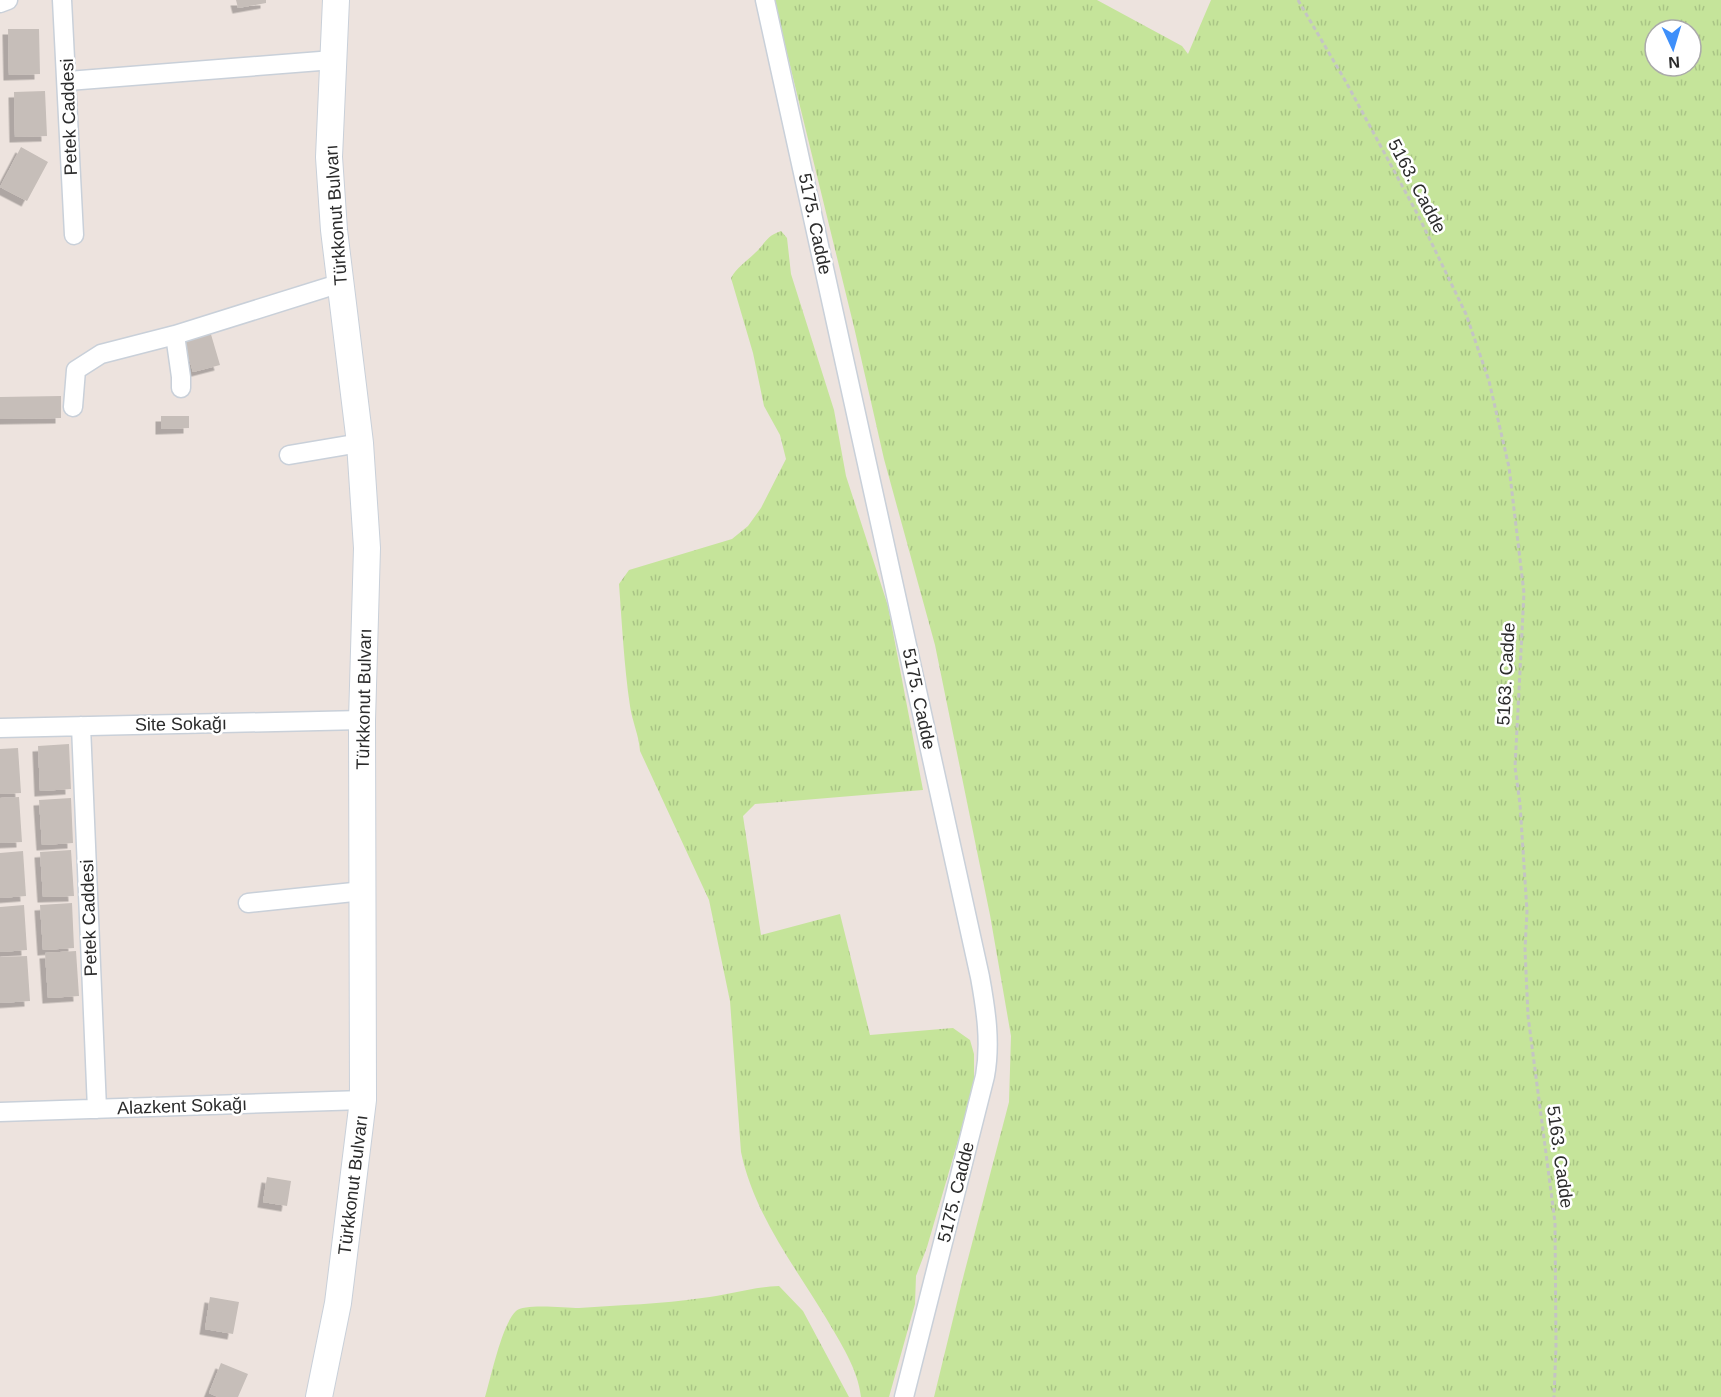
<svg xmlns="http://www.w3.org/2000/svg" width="1721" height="1397" viewBox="0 0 1721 1397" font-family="Arial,sans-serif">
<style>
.grass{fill:url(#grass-tufts);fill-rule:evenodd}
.building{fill:#c6beb9;filter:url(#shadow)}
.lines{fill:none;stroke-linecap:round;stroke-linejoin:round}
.street-casing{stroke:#c9d0d9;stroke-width:21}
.secondary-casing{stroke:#c9d0d9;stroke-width:28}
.path{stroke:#c4c4c4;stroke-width:3;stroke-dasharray:4.5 3;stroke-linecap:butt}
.street{stroke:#fff;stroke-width:18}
.secondary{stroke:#fff;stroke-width:26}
.labels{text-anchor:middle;stroke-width:5;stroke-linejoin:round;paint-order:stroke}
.street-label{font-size:18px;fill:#2b2b2b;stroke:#fff}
</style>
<defs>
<pattern id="grass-tufts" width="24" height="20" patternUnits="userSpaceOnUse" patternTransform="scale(1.5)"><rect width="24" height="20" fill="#c5e49a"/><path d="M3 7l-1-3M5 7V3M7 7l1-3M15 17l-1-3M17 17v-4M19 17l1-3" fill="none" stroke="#a9c485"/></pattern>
<filter id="shadow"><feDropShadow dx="-5.5" dy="5.5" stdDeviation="0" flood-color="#0004"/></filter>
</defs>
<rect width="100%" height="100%" fill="#ede3de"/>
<path class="grass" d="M774 0H1097L1182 46 1188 54 1211 0H1721V1397H934L964 1274 1009 1102 1011 1036 990 915 935 645 884 459 854 327ZM1655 30H1691V66H1655Z
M781 231 787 238 791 274 834 410 846 476 888 606 923 790 755 804 743 816 761 935 840 914 870 1035 953 1028 970 1040 974 1054V1086L927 1247 916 1276 915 1304 889 1397H861C858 1369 840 1342 826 1318 794 1265 754 1214 741 1152L730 1001 709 900 640 751C639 735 632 721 630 706 624 665 622 624 619 584L629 570 732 539 748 526 761 508 786 459 780 435 764 406 753 353 731 278C737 267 746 262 755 253 765 244 766 236 781 231Z
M779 1286 803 1311 849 1397H485C491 1377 502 1324 516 1311 525 1303 565 1308 579 1308 620 1305 662 1304 702 1298 728 1295 753 1287 779 1286Z"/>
<path class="building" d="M236 0H266V3L238 8Z
M8 29H39L40 74 9 75Z
M45 91 47 136 15 137 14 92Z
M21 147 48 162 27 201 0 187Z
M210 331 220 365 193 372 183 338Z
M61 396V418L0 419V397Z
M161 416H189V428L161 429Z
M69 744 71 789 40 791 38 746Z
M18 748 21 793 0 794V749Z
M19 797 22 842 0 843V798Z
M71 798 73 843 42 845 39 800Z
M71 850 74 896 43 897 40 852Z
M23 851 26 896 0 898V853Z
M72 903 74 948 43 950 40 905Z
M24 905 27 950 0 952V907Z
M76 951 79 996 48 998 45 953Z
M27 956 30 1001 0 1003V957Z
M267 1177 291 1181 287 1206 263 1202Z
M210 1297 239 1302 233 1334 205 1329Z
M221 1363 248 1374 238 1397H218L209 1393Z"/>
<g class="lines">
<g class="street-casing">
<path id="street" d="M62 0 74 235
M765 0 980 977C986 1010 991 1043 985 1076L904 1397
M0 3 8 0
M68 81 333 60
M181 388V377L175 335 341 283
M73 407 76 370 101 354 175 335
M289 455 360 443
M81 726 97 1109
M0 728 362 720
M248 903 363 891
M0 1112 363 1100"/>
</g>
<g class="secondary-casing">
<path id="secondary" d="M319 1397 338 1303 363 1100 362 720 367 548 360 443 334 230 329 157 336 0"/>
</g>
<path class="path" d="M1298 0 1346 82 1419 217 1466 314 1489 381 1509 467 1524 593 1515 767 1520 804 1527 911 1525 949 1528 1016 1555 1222 1556 1347 1554 1397"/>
<use href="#street" class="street"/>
<use href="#secondary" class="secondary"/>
</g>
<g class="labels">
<g class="street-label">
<text transform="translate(69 117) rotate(-92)" y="6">Petek Caddesi</text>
<text transform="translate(1417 186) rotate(62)" y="6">5163. Cadde</text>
<text transform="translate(336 215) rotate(-94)" y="6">Türkkonut Bulvarı</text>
<text transform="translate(815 224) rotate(78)" y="6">5175. Cadde</text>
<text transform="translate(1506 674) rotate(-87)" y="6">5163. Cadde</text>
<text transform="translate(364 699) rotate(-89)" y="6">Türkkonut Bulvarı</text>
<text transform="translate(919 699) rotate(78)" y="6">5175. Cadde</text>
<text transform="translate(181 724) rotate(-1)" y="6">Site Sokağı</text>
<text transform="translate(89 918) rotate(-92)" y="6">Petek Caddesi</text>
<text transform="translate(182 1106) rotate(-2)" y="6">Alazkent Sokağı</text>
<text transform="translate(1560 1157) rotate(82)" y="6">5163. Cadde</text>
<text transform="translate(353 1185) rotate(-83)" y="6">Türkkonut Bulvarı</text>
<text transform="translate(956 1192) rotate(-76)" y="6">5175. Cadde</text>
</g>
</g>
<g transform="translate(1673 48) rotate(176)"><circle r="28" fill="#ffffff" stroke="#aaaaaa" stroke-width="1.5"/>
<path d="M0-4.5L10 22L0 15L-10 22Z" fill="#3e8ffa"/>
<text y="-9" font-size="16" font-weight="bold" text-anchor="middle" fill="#2b2b2b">N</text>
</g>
</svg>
